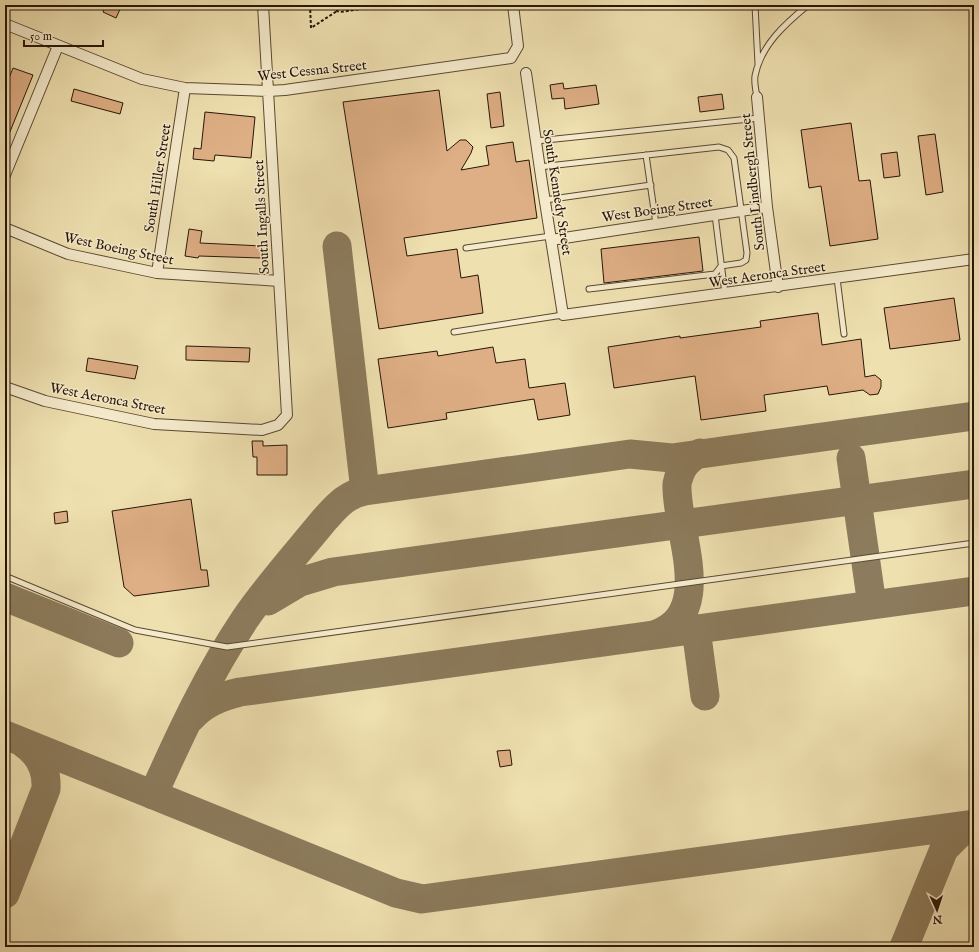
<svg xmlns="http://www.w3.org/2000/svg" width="979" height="952" viewBox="0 0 979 952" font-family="'IM FELL English',serif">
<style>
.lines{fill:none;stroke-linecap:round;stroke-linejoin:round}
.taxiway{stroke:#8c7b5c;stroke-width:29}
.building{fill:#deae84;stroke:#281608}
.service-casing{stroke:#5a4832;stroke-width:7}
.minor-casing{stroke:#5a4832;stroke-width:12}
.path{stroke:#281608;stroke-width:2;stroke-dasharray:3 2;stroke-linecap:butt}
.service{stroke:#f5ebcc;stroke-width:5}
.minor{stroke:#f5ebcc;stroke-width:10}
.labels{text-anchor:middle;stroke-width:3;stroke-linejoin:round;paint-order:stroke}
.street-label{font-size:14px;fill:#281608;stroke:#f5ebcc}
</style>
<rect width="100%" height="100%" fill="#efe0b0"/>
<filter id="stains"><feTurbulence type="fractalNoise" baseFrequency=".005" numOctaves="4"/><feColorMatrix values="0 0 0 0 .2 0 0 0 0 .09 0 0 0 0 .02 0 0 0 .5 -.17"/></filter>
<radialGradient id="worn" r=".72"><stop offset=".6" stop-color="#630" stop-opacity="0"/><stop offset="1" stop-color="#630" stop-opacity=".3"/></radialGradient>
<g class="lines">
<path class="taxiway" d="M337 246 365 491
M851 458 872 605
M5 597 119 643
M268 601 300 582 333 572 974 484
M696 629 705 696
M654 635C718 614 675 531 677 484 680 469 686 460 700 453
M191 718C204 703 222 696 240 692L974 591
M5 735 396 893 422 899 974 824
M153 795C180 735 208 674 245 619 269 584 298 552 325 519 337 506 347 494 365 491L630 454 672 458 974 416
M5 894 46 789C47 770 40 754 23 743
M904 947 944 849 962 831 974 825"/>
</g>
<path class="building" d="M106 5H122L116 18 103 12Z
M13 68 33 75 5 144V88Z
M563 83 564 89 596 85 599 104 565 109 564 98 552 99 550 85Z
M74 89 123 103 120 114 71 101Z
M439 90 447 151 460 140H466L473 147 471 153 461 170 489 165 486 146 513 142 516 162 529 160 537 218 404 238 407 256 457 249 461 278 478 275 483 313 379 329 343 102Z
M500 92 504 126 491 128 487 94Z
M722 94 724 109 700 112 698 97Z
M205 112 255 117 251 158 215 155 214 161 193 159 194 148 201 149Z
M851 123 859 181 870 180 878 239 830 246 821 186 809 188 801 130Z
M935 134 943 192 926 195 918 136Z
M897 152 900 176 884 178 881 154Z
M189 229 202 231 200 243 262 246 261 258 199 256 198 258 185 256Z
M699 237 703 271 604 283 601 249Z
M954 298 960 340 890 349 884 308Z
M818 313 822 345 861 339 865 377 875 375 881 380V387L878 394 870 395 863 390 829 395 827 386 764 395 766 411 701 420 695 376 614 388 608 347 680 336V338L761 327 760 321Z
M186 346 250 348 249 362 186 360Z
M493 347 496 363 525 359 529 388 565 383 570 415 538 420 534 399 446 413 447 419 388 428 378 359 437 351 438 356Z
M88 358 138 366 135 379 86 371Z
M252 441H263V446L287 445V475H257V457H253Z
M191 499 201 570H207L209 586 134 596 124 587 112 511Z
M67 511 68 522 55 524 54 513Z
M510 750 512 765 500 767 497 751Z"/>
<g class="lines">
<g class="service-casing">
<path id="service" d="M755 5 758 64
M757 97C756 91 754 83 755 76 761 45 785 24 808 5
M536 141 759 118
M646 155 656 224
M539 167 719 147 728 150 734 158 747 253 746 260 741 263 721 266 715 274 589 289
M545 200 651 185
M715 215 725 294
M466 248 551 236
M837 278 844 334
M454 332 563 315
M5 576 135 630 227 647 974 543"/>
</g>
<g class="minor-casing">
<path id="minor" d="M5 24 142 79 185 88 268 91 285 90 511 58 518 46 513 5
M526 73 542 183 563 315 974 259
M757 97 767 207 778 287
M5 175 58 46
M5 228 68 254 157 273 279 281
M551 240 767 207
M157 273 185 88
M5 387 45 401 154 424 262 430 278 425 287 415 263 5"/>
</g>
<path class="path" d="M310 5 311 28 337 11
M337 5V11L340 12 389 5"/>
<use href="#service" class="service"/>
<use href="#minor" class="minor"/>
</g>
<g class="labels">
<g class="street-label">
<text transform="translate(312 70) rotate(-6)" y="5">West Cessna Street</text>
<text transform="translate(157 178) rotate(-81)" y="5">South Hiller Street</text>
<text transform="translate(752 182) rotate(-96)" y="5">South Lindbergh Street</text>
<text transform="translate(558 192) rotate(81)" y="5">South Kennedy Street</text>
<text transform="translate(657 209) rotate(-8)" y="5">West Boeing Street</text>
<text transform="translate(261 217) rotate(-93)" y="5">South Ingalls Street</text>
<text transform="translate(119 248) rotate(12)" y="5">West Boeing Street</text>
<text transform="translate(767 274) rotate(-8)" y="5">West Aeronca Street</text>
<text transform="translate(108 398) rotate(11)" y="5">West Aeronca Street</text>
</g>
</g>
<rect width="979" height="952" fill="none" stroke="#efe0b0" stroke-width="20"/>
<rect x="6" y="6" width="967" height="940" fill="none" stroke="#281608" stroke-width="2"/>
<rect x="10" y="10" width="959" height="932" fill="none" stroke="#281608"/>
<g transform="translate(937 910) rotate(177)" stroke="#f5ebcc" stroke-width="3" paint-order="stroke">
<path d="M0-3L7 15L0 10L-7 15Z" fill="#281608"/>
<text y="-6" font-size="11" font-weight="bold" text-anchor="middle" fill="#281608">N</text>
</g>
<path d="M24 40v6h79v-6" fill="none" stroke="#281608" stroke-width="2"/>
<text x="30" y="40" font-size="12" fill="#281608" stroke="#f5ebcc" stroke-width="3" paint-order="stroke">50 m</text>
<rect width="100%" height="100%" filter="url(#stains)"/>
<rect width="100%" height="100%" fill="url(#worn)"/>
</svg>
